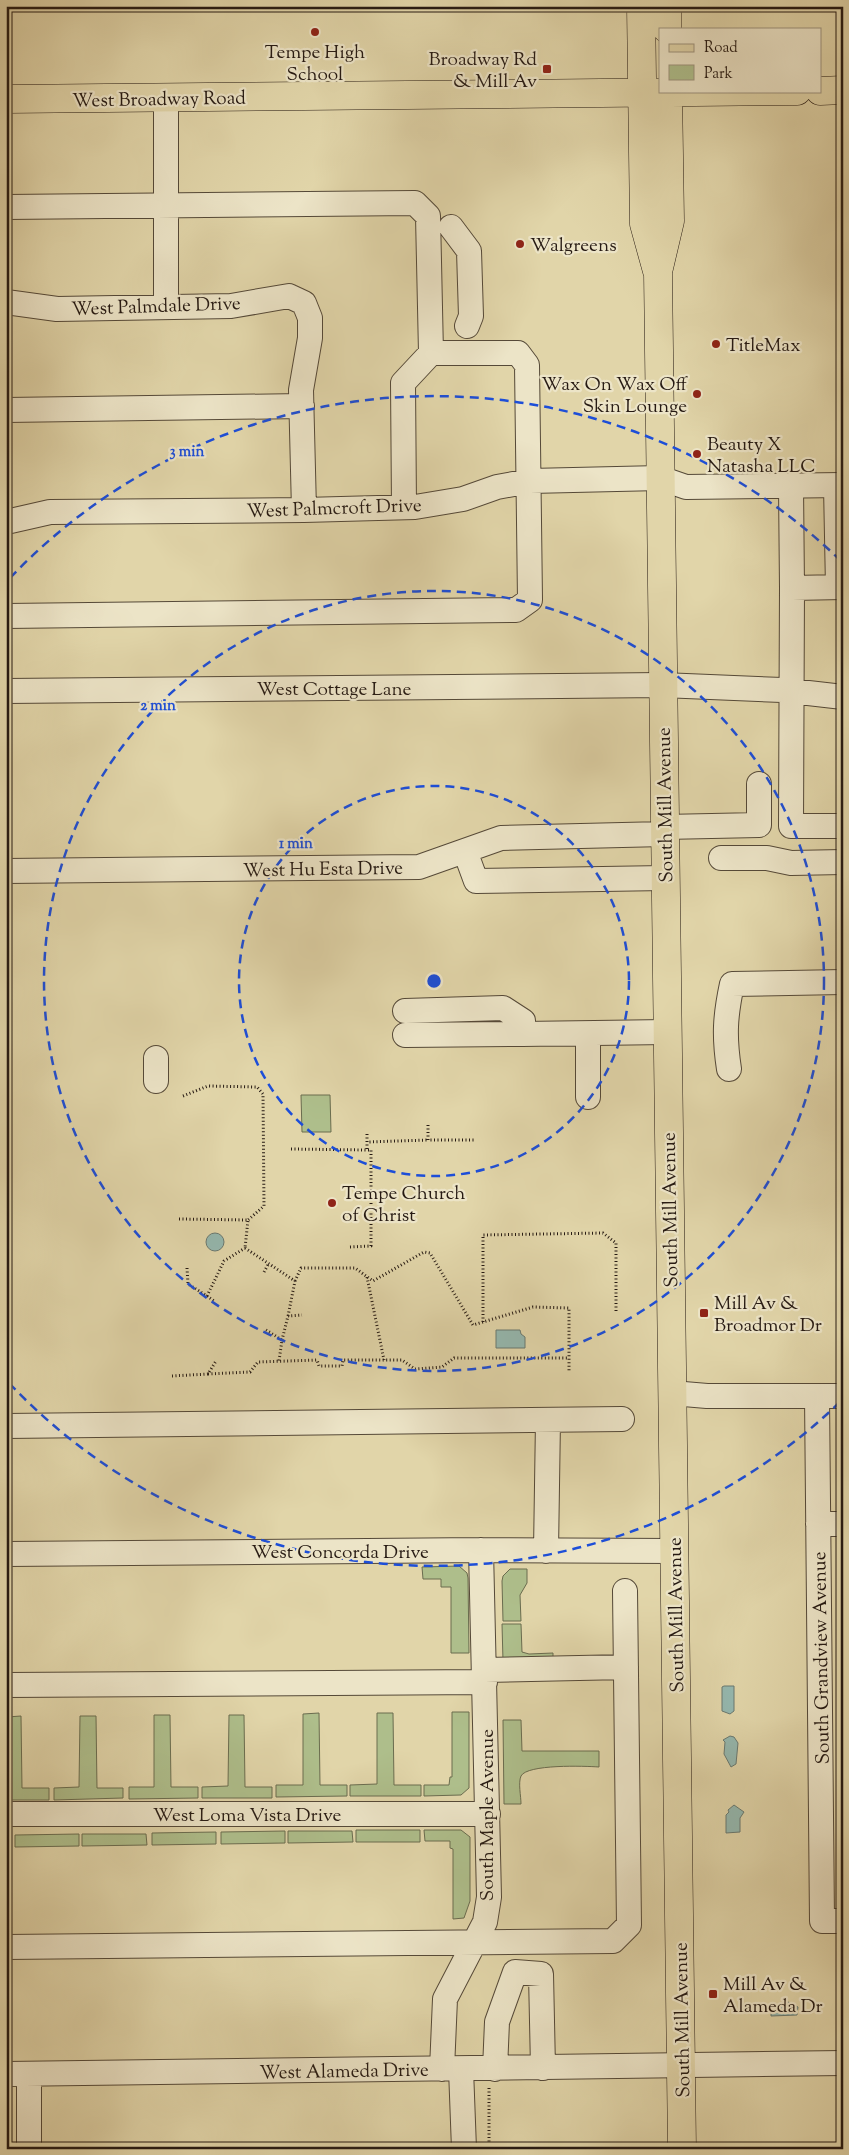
<svg xmlns="http://www.w3.org/2000/svg" width="849" height="2155" viewBox="0 0 849 2155" font-family="'Sorts Mill Goudy',serif">
<style>
.green{fill:#aebe8b;stroke:#6a6c4f}
.water{fill:#95b8af;stroke:#697971}
.lines{fill:none;stroke-linecap:round;stroke-linejoin:round}
.minor-casing{stroke:#554938;stroke-width:26}
.major-casing{stroke:#261a13;stroke-width:29}
.path{stroke:#261a13;stroke-width:3;stroke-dasharray:1 2.5;stroke-linecap:butt}
.minor{stroke:#ece4c7;stroke-width:24}
.major{stroke:#e1d5a9;stroke-width:28}
.ring{fill:none;stroke:#1d4ed8;stroke-width:2.5;stroke-dasharray:9 6}
.poi-dot{fill:#8f2418;stroke:#ece4c7;stroke-width:2}
.labels{text-anchor:middle;stroke-width:4.5;stroke-linejoin:round;paint-order:stroke}
.poi-label{font-size:19px;fill:#261a13;stroke:#ece4c7;text-anchor:start}
.street-label{font-size:19px;fill:#261a13;stroke:#ece4c7}
.centre{fill:#1d4ed8;stroke:#ece4c7;stroke-width:2.5}
.ring-label{font-size:15px;text-anchor:middle;font-weight:bold;fill:#1d4ed8;stroke:#ece4c7;stroke-width:4.5;stroke-linejoin:round;paint-order:stroke}
</style>
<rect width="100%" height="100%" fill="#e1d5a9"/>
<filter id="stains"><feTurbulence type="fractalNoise" baseFrequency=".004" numOctaves="4"/><feColorMatrix values="0 0 0 0 .2 0 0 0 0 .09 0 0 0 0 .02 0 0 0 .5 -.17"/></filter>
<radialGradient id="worn" r=".72"><stop offset=".6" stop-color="#630" stop-opacity="0"/><stop offset="1" stop-color="#630" stop-opacity=".3"/></radialGradient>
<path class="green" d="M301 1095H330L331 1132H302Z
M459 1566 467 1573 468 1578 469 1653H451V1587H441V1579H423L422 1567Z
M510 1569H527V1583L520 1595 521 1621H503L502 1581 503 1576Z
M502 1624H521L522 1652 529 1654 553 1653V1661H503Z
M452 1712H469V1788L461 1795 424 1796V1785H449L450 1777H452Z
M319 1713 320 1785H347V1796L276 1797V1785H303V1714Z
M377 1713H393L394 1785H421V1796H350V1785L377 1784Z
M154 1715H170L171 1787H198V1798L129 1799V1787H154Z
M229 1715H244L245 1787H272V1798H202V1787L228 1786Z
M21 1716 22 1788H49V1800H6L7 1717Z
M80 1716H96L97 1788H123V1798L54 1800V1788L79 1787Z
M503 1720H521L522 1751H599V1767C585 1766 527 1764 521 1776 518 1783 521 1796 521 1804H504Z
M356 1830H420V1842H356Z
M424 1830H461L470 1837V1901L464 1918 453 1919V1849L450 1848V1841H425Z
M285 1831V1843L221 1844V1832Z
M288 1831H352L353 1842 288 1843Z
M216 1832V1844L152 1845V1833Z
M79 1834V1846L15 1847V1835Z
M82 1834H146L147 1845 82 1846Z"/>
<path class="water" d="M206 1242a9 9 0 1 1 18 0a9 9 0 1 1-18 0Z
M496 1330H520L521 1334 525 1337V1348H496Z
M724 1686H734V1711L730 1714 722 1711V1687Z
M730 1736 734 1737 738 1743 736 1764 731 1767 724 1754 725 1742 723 1740Z
M734 1805 744 1812 740 1818V1832L726 1833V1815L729 1812 728 1810Z
M786 2001 798 2007 797 2015 771 2016V2006L784 2005Z"/>
<g class="lines">
<g class="minor-casing">
<path id="minor" d="M166 97V307
M6 207 415 203 428 216 431 353 403 383 404 507
M451 227 469 251 471 316 467 326
M6 302 57 309 231 306 289 296 304 303 310 318V338L301 390 304 510
M6 410 302 406
M791 486 792 588
M836 486 838 587
M6 522 50 512 304 510 415 507 463 499 497 487 530 481 660 478 686 487 843 485
M843 587 792 588 791 826H843
M6 616 516 610 530 600 527 365 518 353H431
M6 691 662 685 782 690 843 697
M664 827 759 825V784
M465 851 476 881 665 878
M721 858H767L791 863 843 862
M6 871 419 867 501 838 664 834
M405 1011 503 1008 523 1021 522 1034 405 1035
M522 1034 667 1032
M588 1034V1097
M156 1058V1081
M729 1069C724 1036 725 1017 732 984L843 982
M672 1393 707 1396H843
M817 1396 822 1921H843
M6 1426 622 1419
M818 1524H843
M546 1551 548 1420
M6 1554 481 1550 674 1551
M485 1670 626 1667
M6 1685 485 1682
M6 1814H488
M6 1947 613 1941 629 1925 625 1591
M442 2069 445 1999 485 1922 489 1897 481 1550
M461 2069 464 2149
M495 2069 497 2022 515 1972 541 1974 543 2068
M6 2074 843 2063
M29 2074V2149"/>
</g>
<g class="major-casing">
<path id="major" d="M641 6 644 224 657 271
M667 6V29
M668 91 670 221 658 272 682 2149
M820 91 843 90
M6 99 797 91"/>
</g>
<path class="path" d="M183 1096 208 1086 257 1087 263 1094 264 1206 248 1220
M428 1125V1140H476
M367 1134V1142L428 1140
M291 1149 367 1150V1142
M179 1219 248 1220 245 1248
M350 1247 371 1246V1150H367
M245 1248 295 1281 288 1316
M187 1268 188 1284 207 1296 224 1261 245 1248
M264 1272 269 1263
M367 1277 384 1360
M295 1281 301 1268H355L373 1281 424 1252 430 1253 473 1325 533 1307 569 1308V1371
M207 1296 214 1301
M483 1322V1235L603 1233 616 1243V1311
M266 1330 282 1340 279 1361
M282 1340 288 1316 302 1315
M208 1374 250 1372 258 1362 317 1360 319 1366H342L343 1360H402L415 1369 442 1367 454 1358H569
M172 1376 208 1374 216 1361
M489 2088V2149"/>
<use href="#minor" class="minor"/>
<use href="#major" class="major"/>
</g>
<g class="ring">
<circle cx="434" cy="981" r="195"/>
<circle cx="434" cy="981" r="390"/>
<path d="M840 1402A585 585 0 0 1 10 1384M10 578A585 585 0 0 1 840 560"/>
</g>
<g class="poi-dot">
<circle cx="315" cy="32" r="5"/>
<rect x="542" y="64" width="10" height="10" rx="2.5"/>
<circle cx="520" cy="244" r="5"/>
<circle cx="716" cy="344" r="5"/>
<circle cx="697" cy="394" r="5"/>
<circle cx="697" cy="454" r="5"/>
<circle cx="332" cy="1203" r="5"/>
<rect x="699" y="1308" width="10" height="10" rx="2.5"/>
<rect x="708" y="1989" width="10" height="10" rx="2.5"/>
</g>
<g class="labels">
<g class="poi-label">
<text x="315" y="58" text-anchor="middle">Tempe High<tspan x="315" dy="22">School</tspan></text>
<text x="537" y="65" text-anchor="end">Broadway Rd<tspan x="537" dy="22">&amp; Mill Av</tspan></text>
<text x="530" y="251">Walgreens</text>
<text x="726" y="351">TitleMax</text>
<text x="687" y="390" text-anchor="end">Wax On Wax Off<tspan x="687" dy="22">Skin Lounge</tspan></text>
<text x="707" y="450">Beauty X<tspan x="707" dy="22">Natasha LLC</tspan></text>
<text x="342" y="1199">Tempe Church<tspan x="342" dy="22">of Christ</tspan></text>
<text x="714" y="1309">Mill Av &amp;<tspan x="714" dy="22">Broadmor Dr</tspan></text>
<text x="723" y="1990">Mill Av &amp;<tspan x="723" dy="22">Alameda Dr</tspan></text>
</g>
<g class="street-label">
<text transform="translate(159 98) rotate(-1)" y="7">West Broadway Road</text>
<text transform="translate(156 305) rotate(-2)" y="7">West Palmdale Drive</text>
<text transform="translate(334 507) rotate(-2)" y="7">West Palmcroft Drive</text>
<text x="334" y="695">West Cottage Lane</text>
<text transform="translate(664 805) rotate(-91)" y="7">South Mill Avenue</text>
<text transform="translate(323 868) rotate(-1)" y="7">West Hu Esta Drive</text>
<text transform="translate(669 1210) rotate(-91)" y="7">South Mill Avenue</text>
<text x="340" y="1558">West Concorda Drive</text>
<text transform="translate(675 1615) rotate(-91)" y="7">South Mill Avenue</text>
<text transform="translate(820 1658) rotate(-91)" y="7">South Grandview Avenue</text>
<text x="247" y="1821">West Loma Vista Drive</text>
<text transform="translate(486 1815) rotate(-90)" y="7">South Maple Avenue</text>
<text transform="translate(681 2020) rotate(-91)" y="7">South Mill Avenue</text>
<text transform="translate(344 2070) rotate(-1)" y="7">West Alameda Drive</text>
</g>
</g>
<circle cx="434" cy="981" r="8" class="centre"/>
<g class="ring-label">
<text x="187" y="456">3 min</text>
<text x="158" y="710">2 min</text>
<text x="296" y="848">1 min</text>
</g>
<rect width="849" height="2155" fill="none" stroke="#e1d5a9" stroke-width="25"/>
<rect x="8" y="8" width="834" height="2140" fill="none" stroke="#261a13" stroke-width="2.5"/>
<rect x="12" y="12" width="824" height="2130" fill="none" stroke="#261a13"/>
<rect x="659" y="28" width="162" height="65" fill="#ece4c7" stroke="#9d937f"/>
<rect x="669" y="44" width="25" height="8" fill="#e1d5a9" stroke="#9d937f"/>
<text x="704" y="52" font-size="15" fill="#261a13">Road</text>
<rect x="669" y="65" width="25" height="15" fill="#aebe8b" stroke="#9d937f"/>
<text x="704" y="78" font-size="15" fill="#261a13">Park</text>
<rect width="100%" height="100%" filter="url(#stains)"/>
<rect width="100%" height="100%" fill="url(#worn)"/>
</svg>
